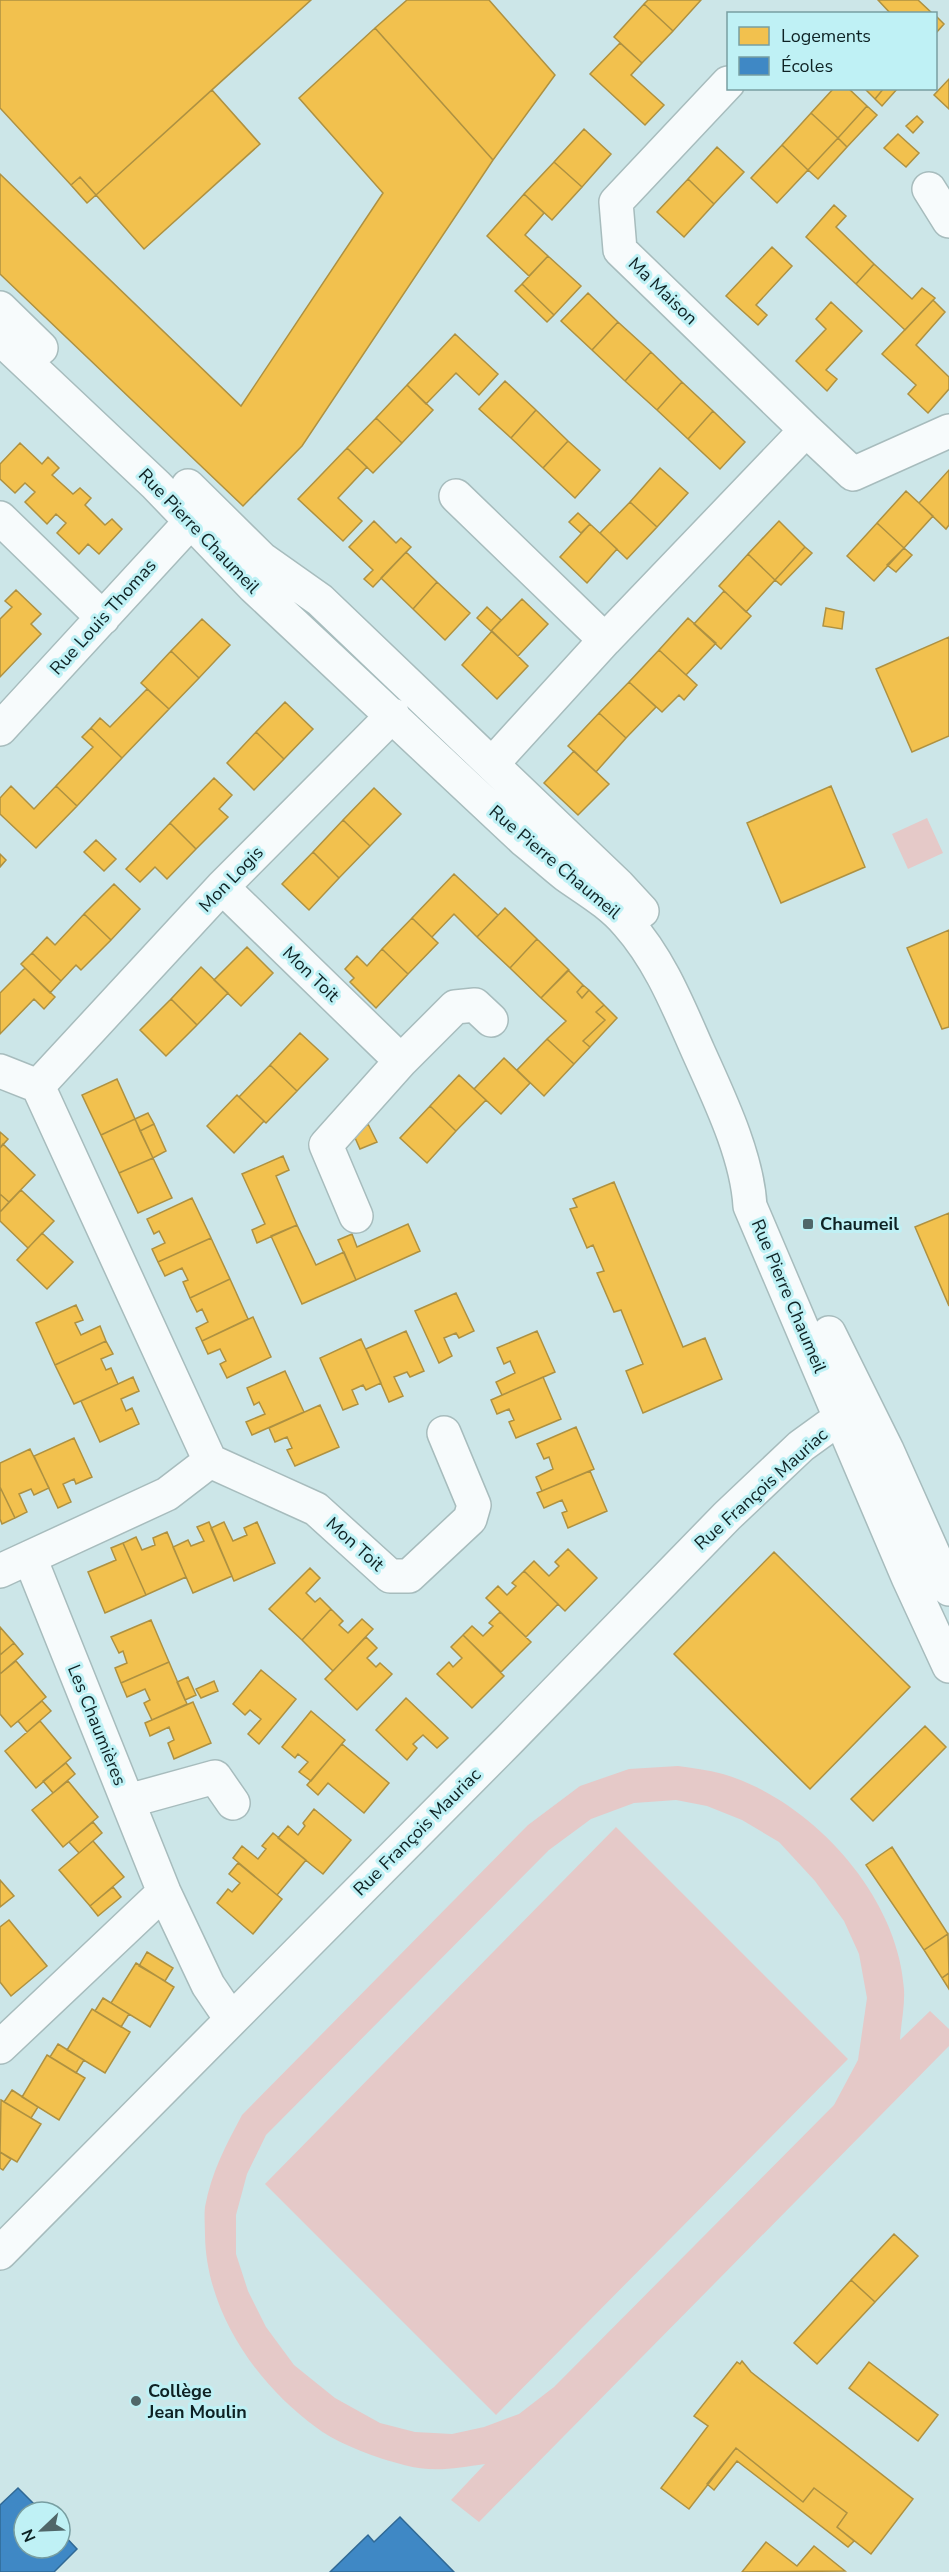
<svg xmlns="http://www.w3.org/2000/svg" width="949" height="2572" viewBox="0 0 949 2572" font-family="'Nunito Sans',sans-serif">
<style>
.green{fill:#e5c9c8;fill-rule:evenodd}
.homes{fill:#f2c14e;stroke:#ae9141;stroke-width:1.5}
.schools{fill:#3f88c5;stroke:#306995;stroke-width:1.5}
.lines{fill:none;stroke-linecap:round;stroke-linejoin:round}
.minor-casing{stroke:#a7bcbd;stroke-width:36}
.minor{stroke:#f7fbfc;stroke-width:33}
.poi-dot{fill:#506769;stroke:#bff1f5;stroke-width:2}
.labels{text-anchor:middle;stroke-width:6;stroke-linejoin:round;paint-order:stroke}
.street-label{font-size:18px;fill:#0e2224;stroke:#bff1f5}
.poi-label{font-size:18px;font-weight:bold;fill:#0e2224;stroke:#bff1f5;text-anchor:start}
</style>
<rect width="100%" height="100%" fill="#cce6e8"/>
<path class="green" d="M927 818 943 853 908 869 892 834Z
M678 1766C692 1768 708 1770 723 1774 811 1800 898 1895 904 1989 905 2006 901 2023 900 2040L930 2011 949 2029V2046L479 2522 451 2500 485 2464C457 2468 433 2473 404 2465 377 2458 340 2445 317 2428 256 2384 206 2311 205 2235 205 2226 204 2216 205 2207 211 2173 226 2145 242 2115L528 1825 580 1786 629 1769ZM676 1800 707 1806 742 1820 779 1842 815 1881 844 1921 859 1954 867 1998 858 2060 834 2105 554 2387 519 2414 484 2427 452 2434 415 2432 380 2423 335 2398 294 2365 266 2327 248 2291 236 2254V2215L247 2174 266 2135 549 1850 591 1819 634 1803Z
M616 1827 848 2059 496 2415 265 2184Z"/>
<path class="homes" d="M0 0H311L96 195 80 177 71 185 0 108Z
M407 0H489L555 75 493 160 375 28Z
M648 0H701L673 31 644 4Z
M878 0H918L933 14H891Z
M644 4 673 31 642 63 614 37Z
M936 16 944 24 936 33Z
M375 28 493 160 302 446 243 506 0 274V174L241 406 383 193 299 98Z
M620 43 642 63 631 75 664 105 645 125 590 74Z
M949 79V109L934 95Z
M834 88H848L867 106 838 138 811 113Z
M864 88H884L875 99Z
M884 88H898L882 106 875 99Z
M212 90 260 144 144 249 96 195Z
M867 106 877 115 847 147 838 138Z
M811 113 838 138 808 170 782 145Z
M917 116 923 122 913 133 906 126Z
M584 129 611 154 582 187 554 162Z
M898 134 919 153 906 167 884 148Z
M838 138 847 147 818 179 808 170Z
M782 145 808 170 777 203 751 178Z
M717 147 744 172 714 204 688 179Z
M554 162 582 187 552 220 524 194Z
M80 177 96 195 87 203 71 185Z
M688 179 714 204 684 237 657 212Z
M524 194 544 213 525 235 548 256 529 276 487 236Z
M834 205 846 216 836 227 874 264 856 284 806 237Z
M772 247 792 266 756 305 767 315 758 325 726 296Z
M548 256 581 286 554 315 522 284Z
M874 264 912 299 922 288 935 298 905 330 856 284Z
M522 284 554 315 547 322 515 291Z
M588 293 618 322 592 350 561 321Z
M933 300 945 312 916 345 949 377V389L928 413 908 394 916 385 882 354Z
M831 302 862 331 826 370 837 379 827 391 796 361 826 329 816 319Z
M618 322 651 352 625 381 592 350Z
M455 334 498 374 479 395 456 373 426 404 407 385Z
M651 352 682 382 657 410 625 381Z
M505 381 536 410 511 438 479 409Z
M682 382 713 411 688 439 657 410Z
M407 385 433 410 402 443 376 418Z
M536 410 568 441 543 468 511 438Z
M713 411 745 442 720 469 688 439Z
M376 418 402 443 373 473 347 448Z
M568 441 600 470 575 498 543 468Z
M20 443 42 464 48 457 59 468 52 475 73 494 80 488 91 498 85 505 105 525 112 519 122 529 99 554 88 544 79 554 57 533 66 523 56 514 47 524 25 502 35 492 25 483 15 493 0 479V464Z
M347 448 367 467 338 498 362 521 343 541 298 499Z
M660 468 688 493 657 527 630 502Z
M949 470V525L946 529 919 503Z
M906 491 933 516 904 548 877 523Z
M630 502 657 527 627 559 600 533Z
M578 513 590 524 581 533 569 522Z
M374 521 396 543 401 538 411 547 373 587 364 579 373 570 349 547Z
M779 521 805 547 775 580 748 554Z
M877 523 904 548 874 581 847 556Z
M590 524 617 549 587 583 560 557Z
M805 547 812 553 781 585 775 580Z
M904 548 912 555 896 572 887 565Z
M406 552 437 582 413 609 381 578Z
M748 554 775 580 746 612 719 586Z
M437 582 470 613 445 640 413 609Z
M16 590 41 614 31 624 41 634 0 677V619L12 607 5 601Z
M724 591 751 616 721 649 694 624Z
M522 599 548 624 518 656 491 631Z
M487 607 501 620 491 631 477 618Z
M826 608 844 612 842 629 823 626Z
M688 618 716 643 686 675 659 650Z
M202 619 230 645 199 678 171 651Z
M492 631 528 666 497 699 462 665Z
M949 637V736L912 752 876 669Z
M659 650 697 685 684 700 679 695 662 712 629 682Z
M171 651 199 678 169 709 141 683Z
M629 682 656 707 626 738 599 713Z
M147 689 169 709 122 758 91 728 100 718 110 727Z
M285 702 313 729 284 759 256 732Z
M599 713 626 738 596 772 568 746Z
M91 728 122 758 77 806 56 786 93 747 82 737Z
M256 732 284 759 254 790 227 763Z
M574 751 609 784 578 815 544 783Z
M214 778 232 795 219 809 228 817 196 849 170 823Z
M11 786 34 809 56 786 77 806 36 848 0 814V798Z
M831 786 865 867 781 903 747 823Z
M374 788 401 814 370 846 343 820Z
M343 820 370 846 339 878 313 852Z
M170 823 196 849 167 879 155 867 140 882 126 869Z
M96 840 116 859 104 871 84 852Z
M313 852 339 878 309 910 282 884Z
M0 854 6 860 0 867Z
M454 874 498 915 477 937 454 914 432 937 412 918Z
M114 884 140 909 111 940 84 914Z
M505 908 537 939 510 968 477 937Z
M84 914 111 940 81 970 76 965 61 981 32 953 47 937 55 945Z
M412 918 438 943 408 974 382 949Z
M949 930V1027L942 1029 907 948Z
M537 939 569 970 541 998 510 968Z
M247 947 273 973 241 1006 214 980Z
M382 949 408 974 376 1008 350 982 354 978 345 969 357 956 367 966Z
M32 953 61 981 50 993 21 964Z
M201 967 228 993 197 1025 171 999Z
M25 968 55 997 44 1009 34 999 0 1034V993Z
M568 970 583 985 577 992 582 998 589 990 604 1005 596 1012 605 1020 583 1041 590 1047 574 1064 547 1039 566 1021 541 998Z
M583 985 589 990 582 998 577 992Z
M171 999 197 1025 166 1056 140 1030Z
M604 1005 617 1018 590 1047 583 1041 605 1020 596 1012Z
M300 1033 328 1059 297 1091 270 1065Z
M547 1039 574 1064 544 1096 517 1070Z
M504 1058 530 1083 501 1114 474 1089Z
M270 1065 297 1091 266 1123 239 1097Z
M459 1075 486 1100 456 1131 430 1106Z
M117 1079 135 1119 101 1135 82 1095Z
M237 1095 264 1121 234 1153 207 1126Z
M430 1106 456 1131 427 1163 400 1138Z
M148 1113 154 1124 140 1131 135 1119Z
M135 1119 153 1158 119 1173 101 1135Z
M154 1124 166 1151 153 1158 140 1131Z
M368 1124 377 1142 360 1149 352 1131Z
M0 1132 8 1139 0 1148Z
M3 1144 35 1175 9 1202 0 1194V1148Z
M283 1156 289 1170 276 1176 297 1225 257 1243 252 1230 265 1224 242 1174Z
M153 1158 172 1198 138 1213 119 1173Z
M614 1182 683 1347 705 1338 722 1379 643 1413 626 1371 643 1364 621 1310 614 1312 597 1273 604 1271 593 1245 587 1248 570 1209 577 1207 573 1199Z
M21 1190 54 1221 28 1248 0 1221V1212Z
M0 1194 9 1202 0 1212Z
M192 1198 211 1238 158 1262 152 1249 165 1243 159 1231 154 1234 147 1219Z
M949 1213V1306L915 1227Z
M408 1224 420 1251 356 1280 338 1240 352 1234 357 1247Z
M297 1225 316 1265 344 1252 356 1280 302 1304 271 1236Z
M42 1233 73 1262 47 1289 17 1260Z
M211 1238 230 1279 190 1298 183 1282 188 1280 182 1268 165 1276 158 1262Z
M230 1279 248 1319 202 1341 196 1328 208 1322 202 1309 197 1312 190 1298Z
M456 1293 474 1331 459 1338 456 1333 444 1338 452 1356 439 1363 415 1311Z
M76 1305 83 1320 75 1323 81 1335 100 1326 106 1341 55 1365 36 1323Z
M253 1317 271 1357 227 1378 220 1364 226 1361 220 1349 208 1354 202 1341Z
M406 1331 424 1371 410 1377 407 1372 394 1377 403 1396 389 1402 366 1349Z
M537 1331 555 1372 502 1395 496 1382 515 1373 510 1361 504 1364 497 1348Z
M361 1339 381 1383 366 1390 363 1385 352 1390 358 1404 343 1410 320 1358Z
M106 1341 113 1354 101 1359 106 1370 111 1368 118 1384 74 1404 55 1365Z
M285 1371 304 1412 252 1435 246 1422 265 1414 259 1402 254 1405 247 1388Z
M133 1377 139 1391 121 1399 126 1411 132 1408 139 1424 100 1442 81 1401Z
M543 1377 561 1419 516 1438 509 1422 514 1420 509 1409 497 1414 491 1400Z
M320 1405 339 1447 295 1466 287 1450 292 1448 287 1437 275 1442 269 1428Z
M576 1427 594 1469 542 1491 536 1477 553 1469 549 1457 544 1459 537 1444Z
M74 1438 92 1477 76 1484 74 1479 63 1484 71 1502 58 1508 34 1456Z
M30 1449 49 1488 34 1495 31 1489 19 1494 27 1512 15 1518 0 1487V1463Z
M590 1471 607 1511 568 1528 562 1513 567 1511 562 1500 544 1508 537 1493Z
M0 1487 15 1518 2 1524 0 1519Z
M209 1522 232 1576 193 1593 173 1547 188 1540 191 1546 204 1541 197 1527Z
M224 1522 233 1541 247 1535 244 1528 257 1522 275 1563 234 1581 211 1528Z
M167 1532 186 1577 146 1595 123 1543 136 1537 142 1550 155 1545 153 1538Z
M123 1543 146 1595 105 1613 88 1572 116 1560 111 1548Z
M568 1549 597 1578 565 1611 524 1571 534 1561 549 1576 559 1566 555 1562Z
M774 1552 910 1687 810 1789 674 1654Z
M310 1568 320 1578 306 1593 315 1602 320 1598 331 1609 302 1640 269 1609Z
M524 1571 558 1604 526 1637 486 1598 498 1586 507 1595 516 1586 512 1583Z
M331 1609 343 1621 339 1625 348 1633 362 1619 373 1629 333 1671 302 1640Z
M500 1612 531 1642 501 1672 463 1635 472 1626 483 1636 493 1626 489 1623Z
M151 1620 169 1662 121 1683 115 1668 127 1663 123 1651 119 1653 111 1637Z
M0 1627 14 1643 0 1655Z
M463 1635 504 1676 472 1708 437 1674 449 1662 453 1667 462 1658 451 1647Z
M366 1637 377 1648 367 1658 376 1667 380 1663 392 1674 357 1710 325 1679Z
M14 1643 23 1654 0 1674V1655Z
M16 1661 46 1697 11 1727 0 1714V1674Z
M169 1662 187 1704 152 1720 144 1703 150 1700 145 1689 127 1697 121 1683Z
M261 1670 296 1699 259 1744 248 1734 261 1719 250 1710 245 1715 233 1704Z
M188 1677 196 1695 185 1700 177 1682Z
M214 1681 218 1691 201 1698 196 1689Z
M406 1698 448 1738 437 1748 423 1735 413 1744 417 1748 407 1760 376 1730Z
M42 1701 51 1711 27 1732 18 1721Z
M193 1702 211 1743 174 1759 168 1743 174 1740 169 1727 150 1736 145 1723Z
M311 1711 345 1740 311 1781 299 1772 308 1762 298 1754 295 1758 282 1747Z
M40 1721 71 1758 36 1788 5 1751Z
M925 1726 946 1747 873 1821 851 1799Z
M342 1744 389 1783 364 1813 328 1783 318 1795 307 1785Z
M66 1763 75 1774 53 1793 43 1781Z
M68 1781 98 1817 63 1847 32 1810Z
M314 1809 351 1840 323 1874 278 1838 288 1826 298 1835 305 1826 303 1823Z
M93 1822 102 1833 79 1853 69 1842Z
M273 1833 306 1860 277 1895 233 1858 242 1846 258 1859 266 1849 262 1846Z
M93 1841 124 1877 90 1906 59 1870Z
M892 1847 948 1934 924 1950 866 1865Z
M238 1863 282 1899 253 1934 217 1903 228 1889 232 1892 240 1883 229 1874Z
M0 1880 14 1896 0 1907Z
M113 1887 121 1897 98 1916 90 1906Z
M9 1920 47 1966 11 1996 0 1982V1927Z
M948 1934 949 1973 942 1978 924 1950Z
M147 1952 173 1968 165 1981 139 1966Z
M136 1963 174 1987 150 2027 111 2003Z
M949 1973V1989L942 1978Z
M103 1998 129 2014 121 2027 95 2011Z
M92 2009 130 2032 105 2073 67 2050Z
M58 2044 84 2060 76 2073 50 2057Z
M47 2055 85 2078 59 2120 22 2097Z
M12 2090 38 2107 31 2118 4 2102Z
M1 2100 41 2124 17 2162 0 2152Z
M0 2152 11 2159 3 2170 0 2168Z
M894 2234 918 2256 875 2302 851 2280Z
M851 2280 875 2302 817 2364 794 2343Z
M742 2361 751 2372 913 2499 871 2554 837 2527 847 2513 814 2488 803 2502 736 2448 689 2509 661 2488 708 2426 694 2416 737 2362 740 2364Z
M869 2362 938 2415 918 2441 849 2388Z
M736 2448 803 2502 814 2488 847 2513 837 2527 854 2541 848 2547 737 2461 714 2490 707 2484Z
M766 2542 797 2566 814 2546 845 2571 742 2572Z"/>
<path class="schools" d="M18 2488 42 2512H24V2548H60V2531L77 2549 54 2572H0V2505Z
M400 2517 454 2572H330L368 2535 374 2542Z"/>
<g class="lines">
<g class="minor-casing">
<path id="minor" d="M929 189 949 221
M0 308 41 348
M0 338 156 485 254 587 524 840C538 851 552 864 566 875 587 890 610 903 627 923 660 960 678 1006 698 1051 719 1098 747 1155 750 1206L908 1577 949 1666
M806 430 853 474 949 431
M188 486 262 559 320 600 618 885 642 911
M456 496 605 640
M0 518 103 618
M0 729 205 506
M492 764 605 640 806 430 620 250 616 202 728 83
M222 887 401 1061
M0 1071 38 1086 210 1461 167 1494 0 1571
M38 1086 222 887 393 715
M356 1216 326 1145 401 1061 455 1007 475 1005 491 1020
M829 1333 887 1450 949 1589
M210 1461 316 1509 390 1576H409L470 1519 474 1505 444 1433
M30 1558 164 1892 208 1985 231 2019
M128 1801 215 1777 233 1803
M0 2047 164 1892
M0 2253 509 1740 727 1516 801 1446 830 1425 862 1411"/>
</g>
<use href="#minor" class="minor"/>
</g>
<g class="poi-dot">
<rect x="802" y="1218" width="12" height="12" rx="3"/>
<circle cx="136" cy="2401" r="6"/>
</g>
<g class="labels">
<g class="street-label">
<text transform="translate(663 291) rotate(44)" y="6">Ma Maison</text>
<text transform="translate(199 531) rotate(46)" y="6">Rue Pierre Chaumeil</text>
<text transform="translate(103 617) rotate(-48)" y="6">Rue Louis Thomas</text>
<text transform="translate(555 862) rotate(40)" y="6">Rue Pierre Chaumeil</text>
<text transform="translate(231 879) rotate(-46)" y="6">Mon Logis</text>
<text transform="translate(311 974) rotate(44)" y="6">Mon Toit</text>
<text transform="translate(789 1296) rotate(67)" y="6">Rue Pierre Chaumeil</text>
<text transform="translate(761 1489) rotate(-42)" y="6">Rue François Mauriac</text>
<text transform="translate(355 1544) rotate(42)" y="6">Mon Toit</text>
<text transform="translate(97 1725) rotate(68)" y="6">Les Chaumières</text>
<text transform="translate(417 1832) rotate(-45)" y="6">Rue François Mauriac</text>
</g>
<g class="poi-label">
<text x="820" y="1230">Chaumeil</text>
<text x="148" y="2397">Collège<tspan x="148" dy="21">Jean Moulin</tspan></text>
</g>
</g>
<rect x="727" y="12" width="210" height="78" fill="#bff1f5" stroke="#789ea1" stroke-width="1.5"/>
<rect x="739" y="27" width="30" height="18" fill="#f2c14e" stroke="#789ea1" stroke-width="1.5"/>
<text x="781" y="42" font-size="18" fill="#0e2224">Logements</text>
<rect x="739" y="57" width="30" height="18" fill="#3f88c5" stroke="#789ea1" stroke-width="1.5"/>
<text x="781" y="72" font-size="18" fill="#0e2224">Écoles</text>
<g transform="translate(42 2530) rotate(247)"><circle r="28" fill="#bff1f5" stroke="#789ea1" stroke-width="1.5"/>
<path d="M0-4.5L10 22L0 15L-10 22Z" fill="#506769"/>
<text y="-9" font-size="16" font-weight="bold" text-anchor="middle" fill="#0e2224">N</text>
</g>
</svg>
